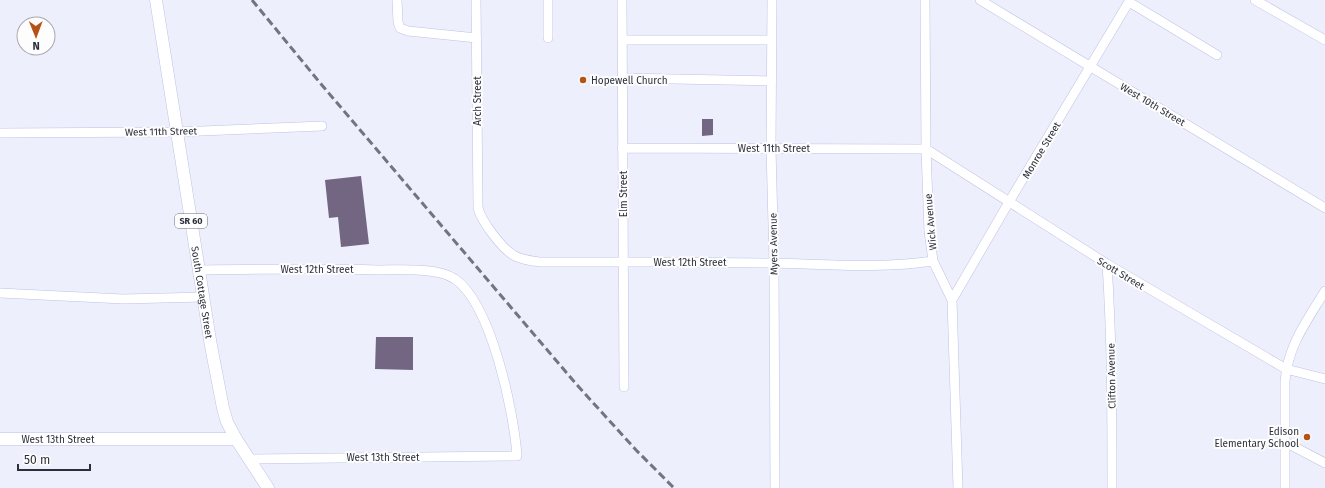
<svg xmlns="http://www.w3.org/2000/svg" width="1325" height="488" viewBox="0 0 1325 488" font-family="'Fira Sans',sans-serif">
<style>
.building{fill:#736682}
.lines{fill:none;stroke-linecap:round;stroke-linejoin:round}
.minor-casing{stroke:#bec2e3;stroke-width:10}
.major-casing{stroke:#bec2e3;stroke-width:13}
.minor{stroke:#fff;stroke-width:9}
.major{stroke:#fff;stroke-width:12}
.rail{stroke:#727480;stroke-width:3;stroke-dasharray:8 4;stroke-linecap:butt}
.poi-dot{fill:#b45315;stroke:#fdfdfd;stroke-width:1.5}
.labels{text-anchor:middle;stroke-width:4;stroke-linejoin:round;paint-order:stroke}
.shield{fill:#fdfdfd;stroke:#6b6c74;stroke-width:1}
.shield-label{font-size:9px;font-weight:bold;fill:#2c2e3a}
.poi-label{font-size:10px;fill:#2c2e3a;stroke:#fdfdfd;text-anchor:start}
.street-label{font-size:10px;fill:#2c2e3a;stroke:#fdfdfd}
</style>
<rect width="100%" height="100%" fill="#edeffc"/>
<path class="building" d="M702 119H713V135L702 136Z
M361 176 369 244 341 247 338 217 329 218 325 180Z
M376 337H413V370L375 369Z"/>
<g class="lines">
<g class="minor-casing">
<path id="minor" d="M397 0 398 22 400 28 408 31 477 38
M476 0 478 207C480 220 503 250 515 256 523 260 532 261 540 262 618 262 695 262 773 263 826 264 881 269 933 261
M622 0 624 387
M772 0 771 148 774 263 775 488
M925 0 926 149 929 231 933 261 952 300 958 488
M980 0 1325 208
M1255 0 1325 40
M1129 2 1217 55
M548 38V0
M622 40H772
M622 78 772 81
M0 133 177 132 322 126
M622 148 926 149 1107 264 1286 369 1325 379
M1107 264C1112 339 1112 413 1112 488
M199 270C259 269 318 268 378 270 400 270 437 267 455 279 492 305 514 413 517 456L249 459
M0 293 123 299 204 297
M952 300 1009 202 1130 0
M1285 442 1325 463
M1285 488V381C1288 345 1307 321 1325 291"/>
</g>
<g class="major-casing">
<g id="major">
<path id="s1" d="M156 0 211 346 223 408 227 422 236 439 268 488"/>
<path id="s2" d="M0 439H236"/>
</g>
</g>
<use href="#minor" class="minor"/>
<use href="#major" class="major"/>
<path class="rail" d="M252 0 321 84 577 385 636 450 674 488"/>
</g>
<g class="poi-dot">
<circle cx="583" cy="80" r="4"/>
<circle cx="1307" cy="437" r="4"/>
</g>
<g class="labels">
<rect class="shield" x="175" y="214" width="32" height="14" rx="3"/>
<g class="shield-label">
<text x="191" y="224">SR 60</text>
</g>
<g class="poi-label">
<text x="591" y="84">Hopewell Church</text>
<text x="1299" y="435" text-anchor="end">Edison<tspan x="1299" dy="12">Elementary School</tspan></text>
</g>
<g class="street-label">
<text transform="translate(477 101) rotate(-90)" y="4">Arch Street</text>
<text transform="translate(1153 104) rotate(31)" y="4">West 10th Street</text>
<text transform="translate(161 131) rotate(-1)" y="4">West 11th Street</text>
<text x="774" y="152">West 11th Street</text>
<text transform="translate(1041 150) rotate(-59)" y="4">Monroe Street</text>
<text transform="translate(623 194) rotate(-90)" y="4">Elm Street</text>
<text transform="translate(930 222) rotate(-95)" y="4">Wick Avenue</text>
<text transform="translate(773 244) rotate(-91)" y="4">Myers Avenue</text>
<text x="690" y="266">West 12th Street</text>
<text x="317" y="273">West 12th Street</text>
<text transform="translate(1121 273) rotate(31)" y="4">Scott Street</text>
<text dy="4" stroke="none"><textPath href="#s1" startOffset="296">South Cottage Street</textPath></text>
<text transform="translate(1111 376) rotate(-91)" y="4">Clifton Avenue</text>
<text dy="4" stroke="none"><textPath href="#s2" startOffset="58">West 13th Street</textPath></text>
<text x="383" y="461">West 13th Street</text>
</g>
</g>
<g transform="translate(36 36) rotate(179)"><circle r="19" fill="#fdfdfd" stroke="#a9aaaf"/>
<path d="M0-3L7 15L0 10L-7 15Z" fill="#b45315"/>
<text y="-6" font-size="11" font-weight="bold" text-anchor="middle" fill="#2c2e3a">N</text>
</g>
<path d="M18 464v6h72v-6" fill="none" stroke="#2c2e3a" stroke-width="2"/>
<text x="24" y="464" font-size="12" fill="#2c2e3a" stroke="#fdfdfd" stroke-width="3" paint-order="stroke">50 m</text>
</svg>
